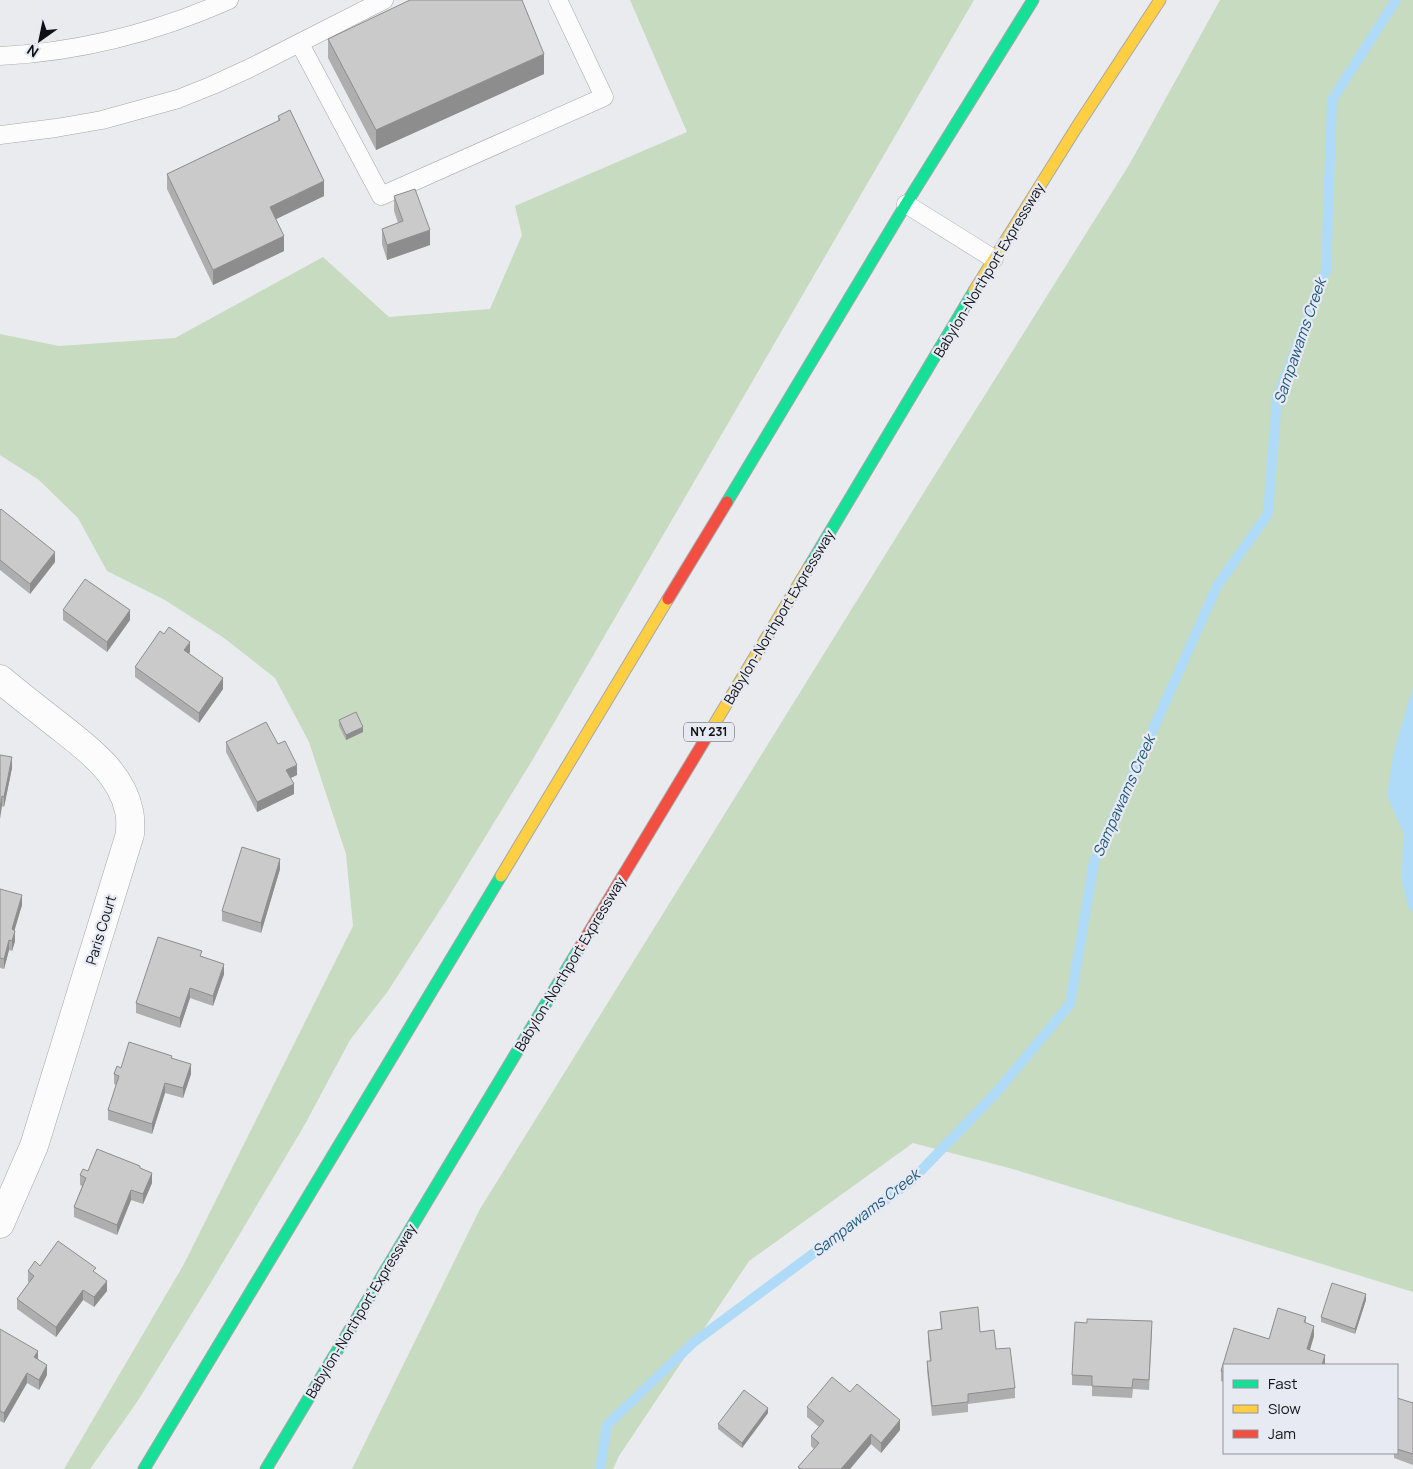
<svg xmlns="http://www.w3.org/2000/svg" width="1413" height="1469" viewBox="0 0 1413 1469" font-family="Manrope,sans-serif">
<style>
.green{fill:#c6dbbf}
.water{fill:#afdbf9}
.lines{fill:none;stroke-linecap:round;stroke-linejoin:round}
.stream{stroke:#afdbf9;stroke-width:10}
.lane-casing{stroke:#a6a7aa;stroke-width:19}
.street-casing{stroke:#a6a7aa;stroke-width:29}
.fast-casing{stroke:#a6a7aa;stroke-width:13}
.slow-casing{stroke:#a6a7aa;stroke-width:13}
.jam-casing{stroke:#a6a7aa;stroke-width:13}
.lane{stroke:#fcfcfd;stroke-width:18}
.street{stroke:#fcfcfd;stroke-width:28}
.fast{stroke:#16e098;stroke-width:11}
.slow{stroke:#ffcf43;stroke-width:11}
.jam{stroke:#f24e42;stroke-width:11}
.wall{fill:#afaeaf}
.shaded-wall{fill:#8e8d8e}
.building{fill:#cbcacb;stroke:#8e8d8e}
.labels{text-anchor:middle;stroke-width:4.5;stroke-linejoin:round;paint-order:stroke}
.shield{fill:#e7eaf2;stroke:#505257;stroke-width:1}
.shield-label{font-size:12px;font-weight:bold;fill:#101114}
.street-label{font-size:14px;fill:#101114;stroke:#e7eaf2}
.water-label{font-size:15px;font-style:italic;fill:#1e587b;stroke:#e7eaf2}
</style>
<rect width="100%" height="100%" fill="#eaebef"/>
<path class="green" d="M630 0H974L533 759 449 896 388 991 350 1040 304 1126 210 1284 139 1399 90 1469H64L184 1264 353 926 346 854 309 742 275 678 224 638 165 600 107 571 78 518 39 480 0 455V334L59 346 175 338 323 257 389 317 490 309 522 235 515 206 687 132Z
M1220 0H1413V1292L1013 1169 913 1143 749 1261 619 1456 613 1469H352L480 1209 931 481 1129 165Z"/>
<path class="water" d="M1413 687V912L1409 909 1401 878 1404 834 1387 796 1394 751Z"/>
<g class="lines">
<path class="stream" d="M600 1469 607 1425 694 1342 911 1181 996 1093 1070 1004 1094 862 1217 586 1268 514 1277 398 1326 270 1332 100 1396 0"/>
<g class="lane-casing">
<path id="lane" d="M300 44 381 196 604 97 558 0
M0 56C79 52 157 32 229 0
M0 135 56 128 102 120 178 99 213 85 250 68 384 0
M906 204 994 259"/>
</g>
<g class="street-casing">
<path id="street" d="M0 679C18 694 36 708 54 722 84 746 121 771 129 811 131 818 130 827 130 834L34 1146 0 1224"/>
</g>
<g class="fast-casing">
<path id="fast" d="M727 502 906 204 1033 0
M809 567 974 291
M144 1469 501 876
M266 1469 580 947"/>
</g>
<g class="slow-casing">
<path id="slow" d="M974 291 1078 125 1160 0
M706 738 809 567
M501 876 668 599"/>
</g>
<g class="jam-casing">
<path id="jam" d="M668 599 727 502
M580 947 706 738"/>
</g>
<use href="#lane" class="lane"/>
<use href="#street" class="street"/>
<use href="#fast" class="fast"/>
<use href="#slow" class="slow"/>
<use href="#jam" class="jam"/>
</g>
<path class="wall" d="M328 39 544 74 376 150 328 58Z
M278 116 324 196 276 219 284 251 213 285 167 189V174L278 121Z
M394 196 430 245 387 260 382 244V229L398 223 394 211Z
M0 510 55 562 30 594 0 570Z
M63 610 130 620 107 652 63 620Z
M164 634 190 652 189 654 223 689 199 723 135 677V667Z
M339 720 363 732 346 740 339 726Z
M226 742 278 744 297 775 291 778 294 794 257 812 226 752Z
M0 755 12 768 4 807 2 806Z
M280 869 261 933 222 921V911Z
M0 889 22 905 14 930 15 941 12 951 9 950 4 969 0 968Z
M202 956 224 974 213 1006 190 998 180 1028 136 1013V1003Z
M172 1059 191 1074 183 1098 165 1093 152 1134 108 1120V1110L116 1085 114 1084V1074L121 1068Z
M140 1168 152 1183 143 1204 131 1200 117 1235 74 1217V1207L82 1186 80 1185V1175L88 1171Z
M40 1266 96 1273 107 1291 94 1307 83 1300 56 1337 17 1309V1299L29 1282H28V1271Z
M1366 1300 1355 1334 1321 1322V1317Z
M1278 1308 1306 1317V1323L1314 1326V1336L1310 1350 1325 1355V1365H1224V1382L1221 1381V1371L1234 1328 1269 1339Z
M940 1312 980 1332 996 1349 1015 1388V1398L968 1404V1412L932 1416 927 1371V1361H930L928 1341V1331L941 1329Z
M0 1329 38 1359 47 1375 39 1390 27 1383 4 1423 0 1421Z
M1152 1331 1149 1390 1133 1389 1132 1398 1092 1396V1386L1072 1385V1375Z
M850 1392 900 1430 881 1453 871 1444 850 1469H798V1467L814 1449 811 1446V1436L819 1427 807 1417V1407Z
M1397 1398 1413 1403V1402V1465L1394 1458V1454L1389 1453H1397Z
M768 1413 742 1448 718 1429V1424Z"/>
<path class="shaded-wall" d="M544 54V74L376 150V130Z
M324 181V196L270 222V207Z
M430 230V245L387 260V245Z
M284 236V251L213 285V270Z
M55 552V562L30 594V584Z
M130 610V620L107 652V642Z
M190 642V652L184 660V650Z
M223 678V689L199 723V713Z
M363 727V732L346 740V735Z
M12 757V768L4 807V797Z
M297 765V775L286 780V770Z
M294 784V794L257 812V802Z
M2 796V806L0 819V809Z
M280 859V869L261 933V923Z
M22 895V905L12 939V929Z
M15 931V941L12 951V941Z
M9 940V950L4 969V959Z
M224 964V974L213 1006V996Z
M190 988V998L180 1028V1018Z
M191 1064V1074L183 1098V1088Z
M165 1083V1093L152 1134V1124Z
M152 1173V1183L143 1204V1194Z
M131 1190V1200L117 1235V1225Z
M107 1281V1291L94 1307V1297Z
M83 1290V1300L56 1337V1327Z
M1366 1294V1300L1355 1334V1329Z
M1314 1326V1336L1307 1359V1349Z
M38 1351V1361L34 1357Z
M1325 1355V1365H1322Z
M47 1365V1375L39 1390V1380Z
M27 1373V1383L4 1423V1413Z
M768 1408V1413L742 1448V1443Z
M900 1420V1430L881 1453V1443Z
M871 1434V1444L850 1469H841Z"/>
<path class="building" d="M410 0H522L544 54 376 130 328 39Z
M290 110 324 181 270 207 284 236 213 270 167 174 280 120 278 116Z
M415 189 430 230 387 245 382 229 403 221 394 196Z
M1 509 55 552 30 584 0 560V510Z
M85 579 130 610 107 642 63 610Z
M169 627 190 642 184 650 223 678 199 713 135 667 160 631 164 634Z
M356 712 363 727 346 735 339 720Z
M266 722 278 744 285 741 297 765 286 770 294 784 257 802 226 742Z
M0 755 12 757 4 797 2 796 0 809Z
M242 847 280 859 261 923 222 911Z
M0 889 22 895 12 929 15 931 12 941 9 940 4 959 0 958Z
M158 937 202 951 200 956 224 964 213 996 190 988 180 1018 136 1003Z
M129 1042 172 1056 171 1058 191 1064 183 1088 165 1083 152 1124 108 1110 119 1076 114 1074 117 1066 121 1068Z
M97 1149 140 1166V1168L152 1173 143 1194 131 1190 117 1225 74 1207 86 1178 80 1175 83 1169 88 1171Z
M58 1241 96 1268 93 1271 107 1281 94 1297 83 1290 56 1327 17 1299 34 1276 28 1271 35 1261 40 1266Z
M1332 1283 1366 1294 1355 1329 1321 1317Z
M978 1307 980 1332 994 1330 996 1349 1010 1348 1015 1388 968 1394V1402L932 1406 927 1361H931L928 1331 942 1329 940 1312Z
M1278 1308 1306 1317 1304 1322 1314 1326 1307 1349 1325 1355 1322 1365H1224V1372L1221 1371 1234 1328 1269 1339Z
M1087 1319 1152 1321 1149 1380 1133 1379 1132 1388 1092 1386V1376L1072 1375 1075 1322 1087 1323Z
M0 1329 38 1351 34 1357 47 1365 39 1380 27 1373 4 1413 0 1411Z
M832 1377 850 1392 857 1384 900 1420 881 1443 871 1434 841 1469H801L798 1467 819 1443 811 1436 824 1421 807 1407Z
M744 1390 768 1408 742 1443 718 1424Z
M1397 1398 1413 1403V1402V1454L1397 1449Z"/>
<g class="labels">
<rect class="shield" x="684" y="722.5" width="50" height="19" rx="4"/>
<g class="shield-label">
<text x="709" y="736">NY 231</text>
</g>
<g class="street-label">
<text transform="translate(989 270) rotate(-59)" y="5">Babylon-Northport Expressway</text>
<text transform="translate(779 617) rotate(-59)" y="5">Babylon-Northport Expressway</text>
<text transform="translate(101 930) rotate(-73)" y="5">Paris Court</text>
<text transform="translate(570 964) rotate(-59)" y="5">Babylon-Northport Expressway</text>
<text transform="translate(361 1311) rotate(-59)" y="5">Babylon-Northport Expressway</text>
</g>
<g class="water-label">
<text transform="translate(1300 341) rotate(-71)" y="5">Sampawams Creek</text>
<text transform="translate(1124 796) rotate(-66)" y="5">Sampawams Creek</text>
<text transform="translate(866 1213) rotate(-38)" y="5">Sampawams Creek</text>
</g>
</g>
<rect x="1223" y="1364" width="175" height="90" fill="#e7eaf2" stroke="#919399"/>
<rect x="1233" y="1380" width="25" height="8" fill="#16e098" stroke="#919399"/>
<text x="1268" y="1389" font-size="15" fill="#101114">Fast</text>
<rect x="1233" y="1405" width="25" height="8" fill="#ffcf43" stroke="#919399"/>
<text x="1268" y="1414" font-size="15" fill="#101114">Slow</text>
<rect x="1233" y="1430" width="25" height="8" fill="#f24e42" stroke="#919399"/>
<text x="1268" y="1439" font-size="15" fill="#101114">Jam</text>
<g transform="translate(40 40) rotate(213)" stroke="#e7eaf2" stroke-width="4" paint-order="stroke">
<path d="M0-4L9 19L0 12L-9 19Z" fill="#101114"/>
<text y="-8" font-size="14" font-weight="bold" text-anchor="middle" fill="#101114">N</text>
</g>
</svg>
